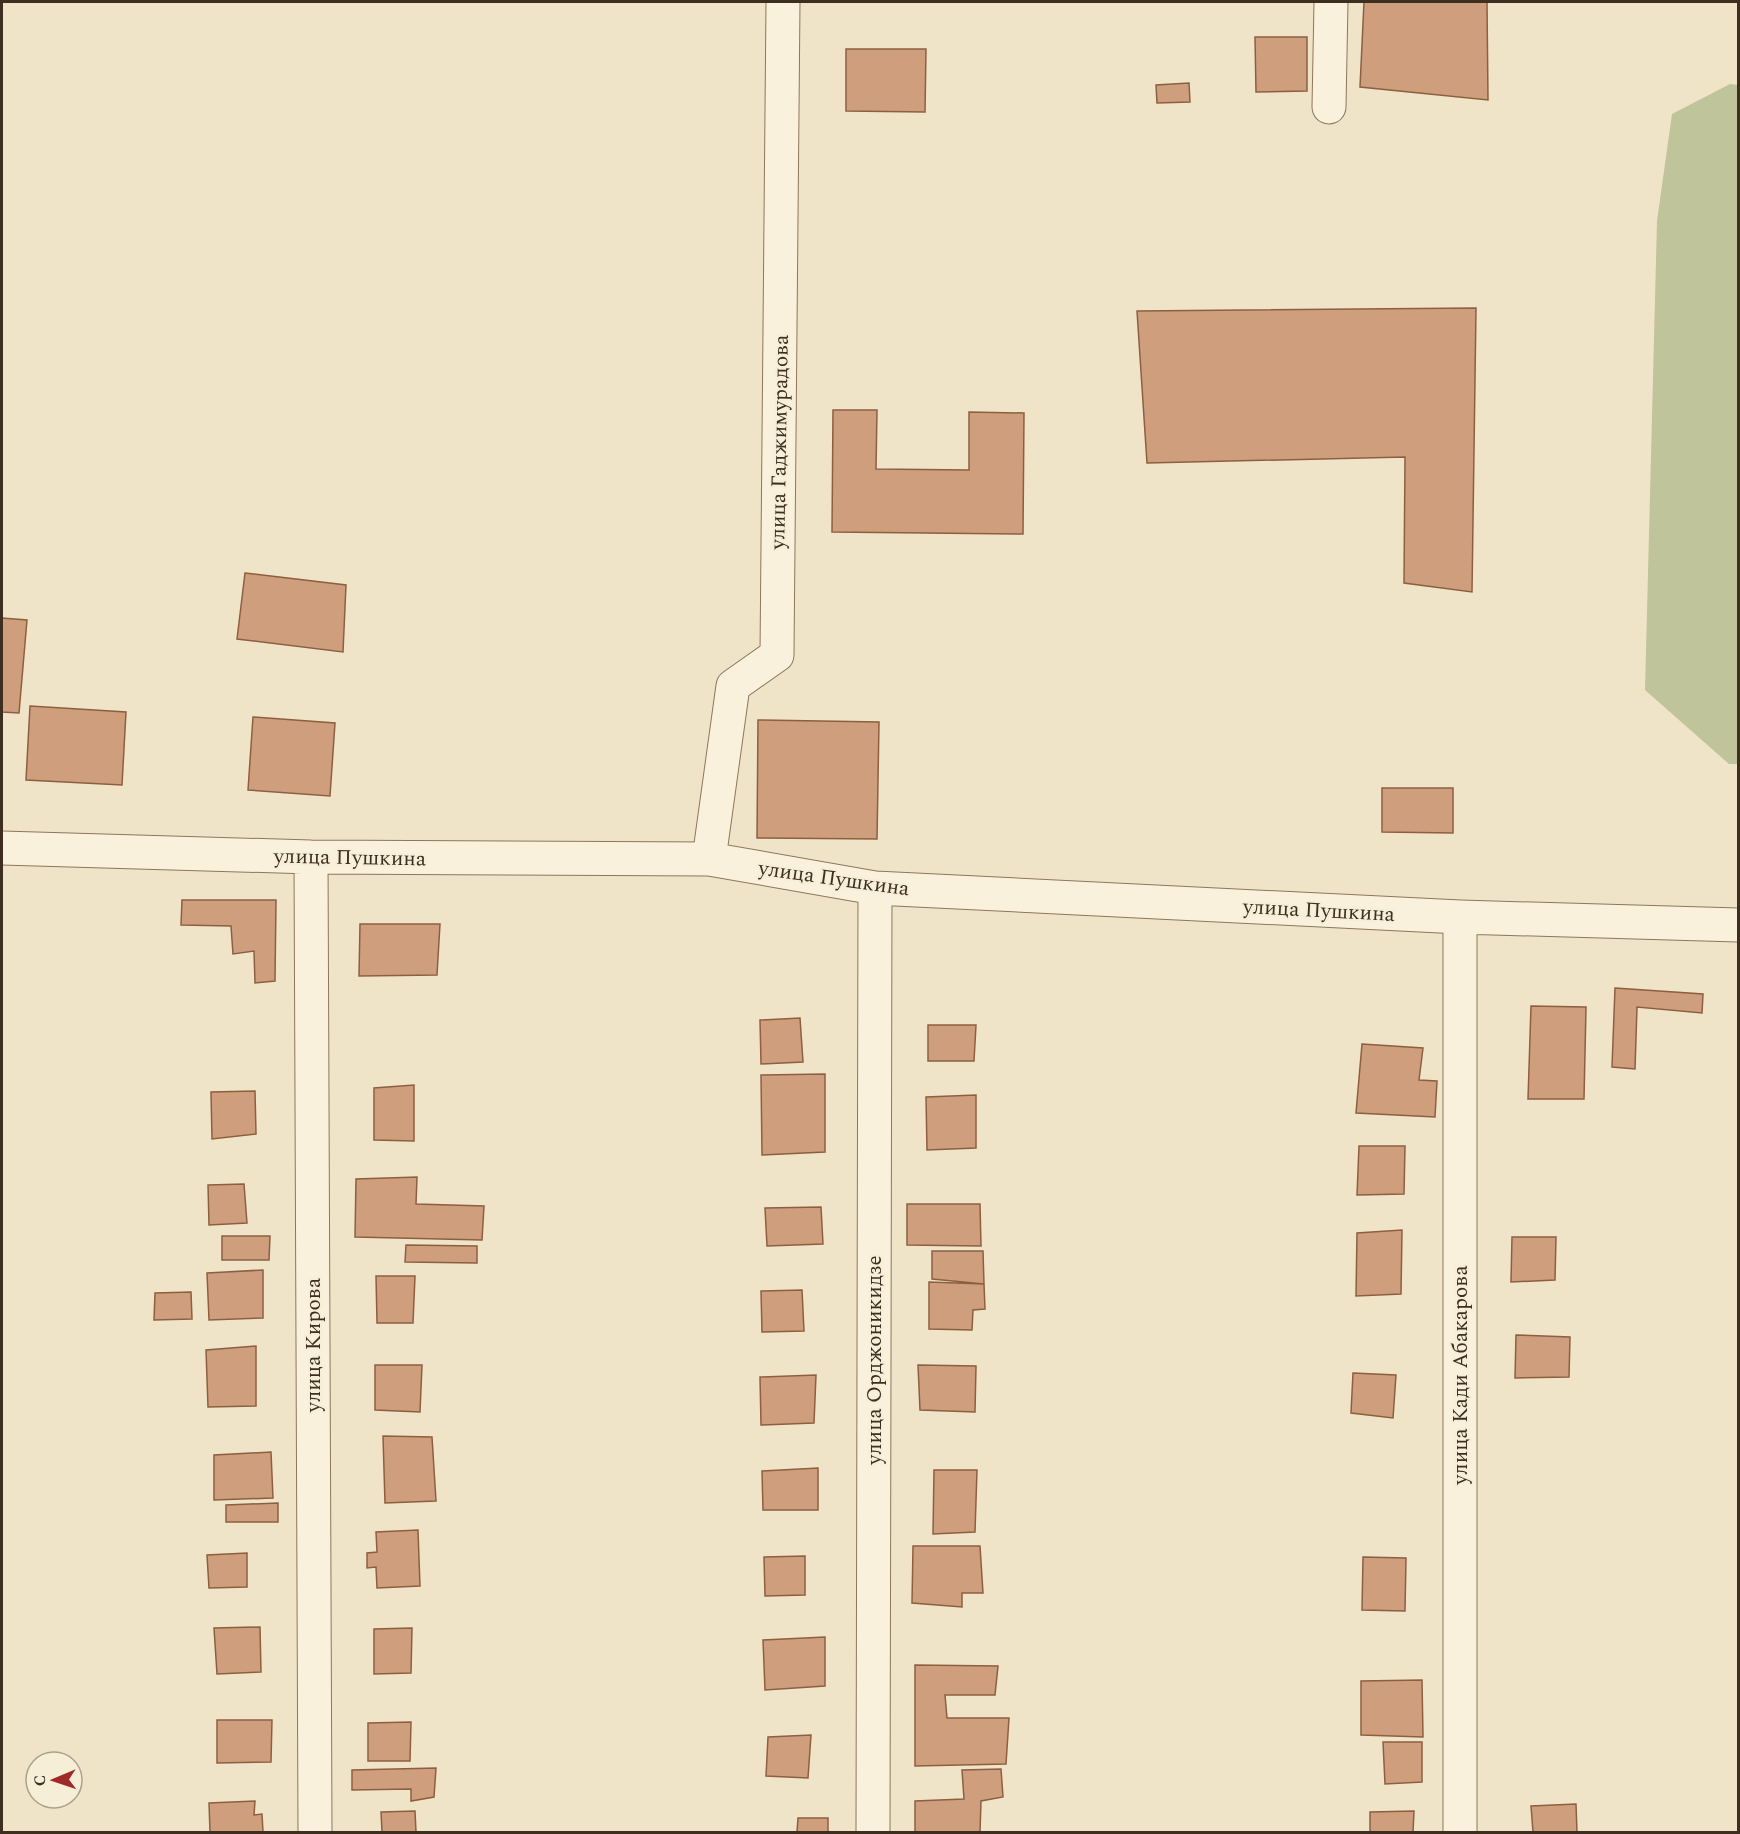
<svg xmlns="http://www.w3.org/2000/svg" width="1740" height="1834" viewBox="0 0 1740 1834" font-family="Spectral,serif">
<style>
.cemetery{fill:#bfc49a}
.building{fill:#cf9f7d;stroke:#8d5f41;stroke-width:1.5}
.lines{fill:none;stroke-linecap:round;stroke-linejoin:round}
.street-casing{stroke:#8d765c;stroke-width:35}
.street{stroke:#faf1dc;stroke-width:33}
.labels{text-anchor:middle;stroke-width:4.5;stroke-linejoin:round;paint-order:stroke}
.street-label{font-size:21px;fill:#3d2e20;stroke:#f7eed8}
</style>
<rect width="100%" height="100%" fill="#f0e4c8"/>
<path class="cemetery" d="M1730 84 1738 85V764H1729L1645 690 1657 221 1672 114Z"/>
<path class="building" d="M1364 2H1487L1488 100 1360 87Z
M1255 37H1307V91L1256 92Z
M846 49H926L925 112 846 111Z
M1189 83 1190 102 1157 103 1156 85Z
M1476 308 1472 592 1404 583 1405 457 1147 463 1137 311Z
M833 410H877L876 469 969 470V412L1024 413 1023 534 832 532Z
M245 573 346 585 343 652 237 639Z
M2 618 27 620 19 713 2 712Z
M30 706 126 712 122 785 26 780Z
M253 717 335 723 330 796 248 790Z
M758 720 879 722 877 839 757 838Z
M1382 788H1453V833L1382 832Z
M182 900H276L275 981 255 983 254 951 233 954 231 926 181 925Z
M360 924H440L437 975 359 976Z
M1615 988 1703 994 1702 1013 1637 1007 1635 1069 1612 1067Z
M1531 1006 1586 1007 1584 1099H1528Z
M800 1018 803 1062 761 1064 760 1020Z
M928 1025H976L974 1061H928Z
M1362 1044 1423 1048 1419 1080 1437 1081 1435 1117 1356 1113Z
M825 1074V1152L762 1155 761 1075Z
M414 1085V1141L374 1140V1088Z
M255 1091 256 1134 212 1139 211 1092Z
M976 1095V1148L927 1150 926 1097Z
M1359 1146H1405L1404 1194 1357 1195Z
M417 1177 416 1204 484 1206 482 1240 355 1237 356 1179Z
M244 1184 247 1223 209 1225 208 1185Z
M907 1204H980L981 1246 907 1245Z
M821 1207 823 1244 767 1246 765 1208Z
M1402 1230 1401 1294 1356 1296 1357 1233Z
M222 1236H270L269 1260H222Z
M1512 1237H1556L1555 1280 1511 1282Z
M406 1245 477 1246V1263L405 1262Z
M932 1251H983L984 1284 932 1279Z
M263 1270V1318L209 1320 207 1273Z
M376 1276H415L413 1323H377Z
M929 1282 984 1284 985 1309 973 1310 972 1330 929 1329Z
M802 1290 804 1331 762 1332 761 1291Z
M191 1292 192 1319 154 1320 155 1293Z
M1516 1335 1570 1337 1569 1377 1515 1378Z
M256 1346V1406L208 1407 206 1350Z
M375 1365H422L420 1412 375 1410Z
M918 1365 976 1366 975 1412 920 1410Z
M1353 1373 1396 1375 1393 1418 1351 1413Z
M816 1375 814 1423 761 1425 760 1377Z
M383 1436 432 1437 436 1501 385 1503Z
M271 1452 273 1498 214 1500V1455Z
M818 1468V1510H763L762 1471Z
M934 1470H977L975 1532 933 1534Z
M278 1503V1522H226V1505Z
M418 1530 420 1586 377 1588 376 1567 367 1568V1553L377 1552 376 1532Z
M913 1546H980L983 1593H962V1607L912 1603Z
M247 1553V1587L209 1588 207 1555Z
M805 1556V1595L765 1596 764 1557Z
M1363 1557 1406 1558 1405 1611 1362 1610Z
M260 1627 261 1672 217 1674 214 1628Z
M412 1628 411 1673 374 1674V1629Z
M825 1637V1686L765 1690 763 1640Z
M915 1665 998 1666 995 1695H945L947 1718H1009L1006 1764 915 1766Z
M1422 1680 1423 1737 1361 1735V1681Z
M217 1720H272L271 1762 217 1763Z
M411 1722 410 1761H368V1723Z
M811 1735 808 1778 766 1776 768 1737Z
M1383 1742H1422V1782L1385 1784Z
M436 1768 434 1797 411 1801V1789L352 1790V1770Z
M1001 1769 1003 1797 981 1801 980 1832H915V1801L964 1799 962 1770Z
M255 1801 254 1815 262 1814 263 1832H210L209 1803Z
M1576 1804 1577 1832H1533L1531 1806Z
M415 1811 416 1832H382L381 1812Z
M1414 1811 1413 1832H1370V1812Z
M798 1818H828V1832H797Z"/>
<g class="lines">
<g class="street-casing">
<path id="street" d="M1329 107 1331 2
M2 848 311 857 709 859 875 888 1460 917 1738 925
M311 857 315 1832
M709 859 733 686 777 655 783 2
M1460 917V1832
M873 1832 875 888"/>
</g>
<use href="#street" class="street"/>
</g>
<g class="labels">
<g class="street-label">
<text transform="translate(779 442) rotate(-89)" y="7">улица Гаджимурадова</text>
<text transform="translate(350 857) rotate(1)" y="7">улица Пушкина</text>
<text transform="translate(834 878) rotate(8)" y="7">улица Пушкина</text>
<text transform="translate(1319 910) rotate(3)" y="7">улица Пушкина</text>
<text transform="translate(313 1345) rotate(-90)" y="7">улица Кирова</text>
<text transform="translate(874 1360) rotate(-90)" y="7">улица Орджоникидзе</text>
<text transform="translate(1460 1375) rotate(-90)" y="7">улица Кади Абакарова</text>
</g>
</g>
<rect width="1740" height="1834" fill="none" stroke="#3d2e20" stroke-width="6"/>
<g transform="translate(54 1780) rotate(268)"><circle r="28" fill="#f7eed8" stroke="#ada18e" stroke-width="1.5"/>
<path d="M0-4.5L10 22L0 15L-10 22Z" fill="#9e2a2b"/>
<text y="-9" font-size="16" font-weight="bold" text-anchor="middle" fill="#3d2e20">С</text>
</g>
</svg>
